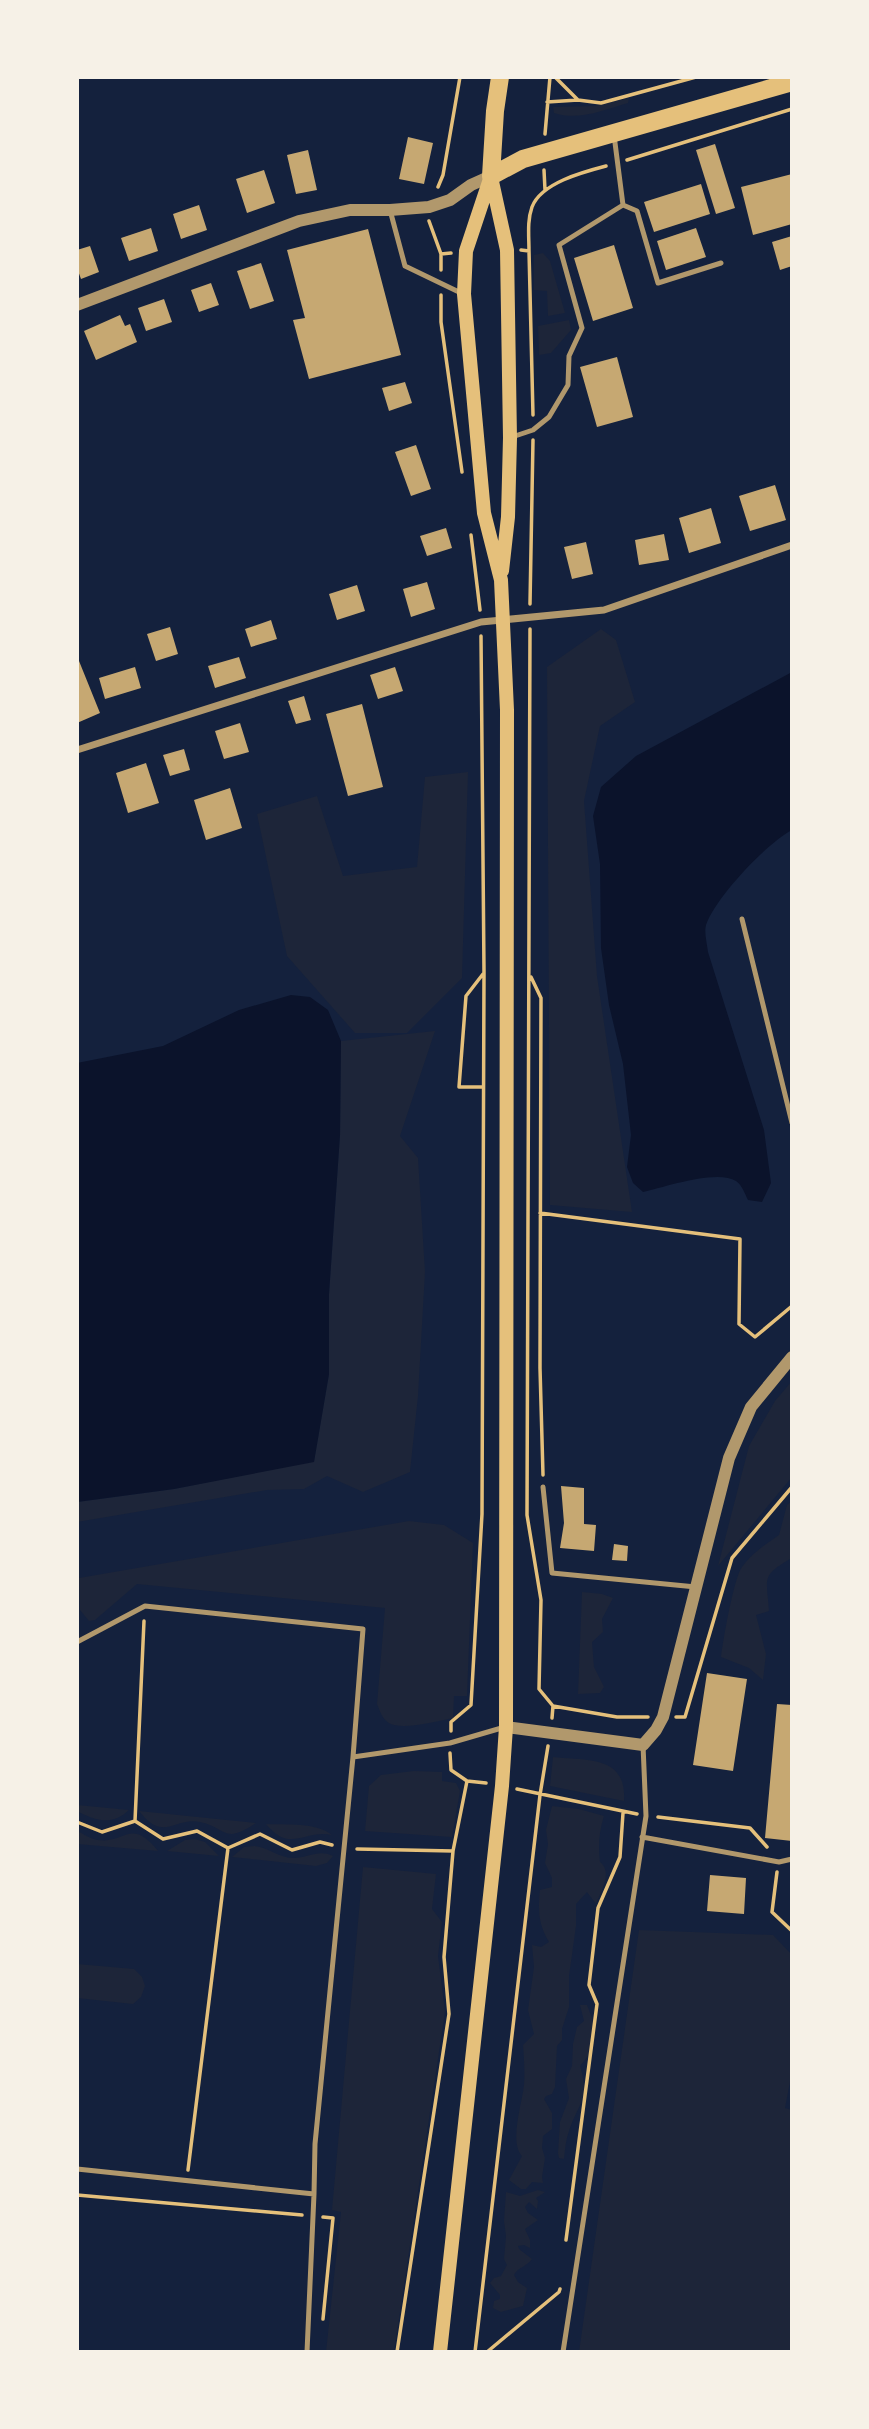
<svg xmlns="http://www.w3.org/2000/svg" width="869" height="2429" viewBox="0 0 869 2429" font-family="'Crimson Pro',serif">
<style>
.green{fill:#1d2539}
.water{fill:#0b132b}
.building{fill:#c6a872}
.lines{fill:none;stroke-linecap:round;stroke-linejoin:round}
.path{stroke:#e5c07b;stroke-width:3.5}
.service{stroke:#b1986c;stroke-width:5}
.minor{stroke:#b1986c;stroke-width:7}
.tertiary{stroke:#b1986c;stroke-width:12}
.secondary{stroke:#e5c07b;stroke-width:14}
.primary{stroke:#e5c07b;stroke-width:18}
</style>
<rect width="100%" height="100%" fill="#14213d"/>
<path class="green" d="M629 98 628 103C604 110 579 121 554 113L553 107 596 106Z
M543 253 550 261 565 313 548 316 547 291 534 290V255Z
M569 320 571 330 551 353 539 355 538 326Z
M601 629 616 640 635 702 600 726 584 801 597 976 632 1212 550 1205 547 667Z
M468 772 462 978 407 1033H355L287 956 257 814 317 796 343 876 417 867 425 777Z
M435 1031 400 1136 418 1158 425 1272 418 1396 410 1472 363 1492 327 1476 304 1489 267 1490 77 1522V1502L174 1489 314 1461 329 1374V1294L340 1135 341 1041Z
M792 1381V1477L718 1566 749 1446 775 1401Z
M792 1501V1558C760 1576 767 1578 769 1611L756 1615 766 1654 763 1680 749 1668 721 1657C723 1640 734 1577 742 1567 752 1553 766 1544 779 1535L787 1505Z
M409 1521 444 1525 473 1543 467 1696H454L453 1718C438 1721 402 1731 389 1723 382 1719 380 1711 377 1704L385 1608 137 1584 95 1620 89 1621 80 1610 79 1578Z
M582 1592 602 1594 613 1598 602 1619 603 1632 592 1642 594 1667 604 1687 600 1693 578 1694Z
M553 1757C587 1761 627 1755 624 1801L550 1786Z
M414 1771 442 1772V1781L456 1783 460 1791 452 1837 365 1831 369 1786 381 1775Z
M77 1805 129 1810C112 1826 96 1821 77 1811Z
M552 1806 579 1809 604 1816C599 1832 598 1846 600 1862 613 1872 601 1891 596 1904L587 1892 576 1904V1926L569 1976V2007L562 2029V2040L557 2046 555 2087 552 2094 546 2096 544 2099 552 2113V2129L543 2136 542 2148 545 2158 542 2177 543 2183 532 2182 526 2189H521L509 2180 522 2156C509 2142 522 2104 524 2085 525 2072 524 2059 523 2045L534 2034 528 2010 534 1967 532 1945 541 1947 549 1942C538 1924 538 1910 540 1890L552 1887V1878L545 1863 548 1844 546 1830Z
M139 1811 256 1823C223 1845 228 1828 200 1822 174 1817 164 1843 139 1811Z
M266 1824C287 1825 316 1822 332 1835 305 1829 290 1854 266 1824Z
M77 1831C84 1834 90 1839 98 1840 125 1844 131 1817 158 1851L77 1844Z
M195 1839 205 1842 219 1856 167 1851 185 1840Z
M254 1846C268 1847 279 1858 293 1858 309 1858 318 1849 333 1856L327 1863 316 1866 232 1857 244 1847Z
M363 1867 436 1874 432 1909 442 1922 438 1956 445 2012 394 2352H326L341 2212 332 2210Z
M639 1930 773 1935 792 1955V2071L785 2108 792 2110V2352H579Z
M77 1964 134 1969 142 1977 145 1986 141 1997 133 2004 77 1998Z
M580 2005H587C598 2032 600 2043 580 2066 590 2098 579 2102 569 2131 566 2139 565 2149 564 2159L559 2158 558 2153 560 2122 569 2098 566 2079 572 2066 573 2044 577 2027 584 2021Z
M538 2190 545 2192 536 2198 538 2201 537 2209 529 2202 525 2207 528 2213 538 2220 525 2229 530 2240V2248L524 2245 518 2246 519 2249 532 2259C528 2266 518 2267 514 2275L518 2282 527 2288 523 2306 501 2312 493 2308 494 2301 500 2299V2295L490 2283 494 2278 501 2276 507 2265 504 2259 506 2236 504 2221 506 2192 520 2196Z"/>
<path class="water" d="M792 672V830C766 844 716 897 706 925 704 932 707 944 708 952L764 1130 771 1183 762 1202 748 1200C745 1194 742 1185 736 1181 717 1169 665 1187 643 1192L633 1183 627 1167 631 1135 623 1064 609 1005 601 948 600 864 593 816 601 787 636 756Z
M291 995 310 997 328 1010 341 1041 340 1135 329 1294V1374L314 1462 174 1489 77 1502V1063L163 1046 239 1010Z"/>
<path class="building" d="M408 137 433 143 424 184 399 179Z
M715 144 735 208 716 214 696 150Z
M308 150 317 190 296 194 287 155Z
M264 170 275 203 247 213 236 179Z
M792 174V224L753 235 741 187Z
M701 184 710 214 654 232 644 202Z
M199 205 207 230 181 239 173 214Z
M151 228 158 251 129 261 121 238Z
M696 228 706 257 666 270 657 241Z
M368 229 401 355 309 379 293 320 305 318 287 250Z
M792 236V266L780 270 772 242Z
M614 245 633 308 593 321 574 258Z
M90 246 99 272 81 279 77 268V250Z
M261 263 274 301 250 309 237 271Z
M211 283 219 305 199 312 191 290Z
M164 299 172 322 146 331 138 308Z
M120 315 125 326 130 324 137 342 96 360 84 331Z
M617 357 633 417 597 427 580 367Z
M405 382 412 403 389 411 382 388Z
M416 445 431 489 411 496 395 452Z
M775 485 786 520 750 531 739 496Z
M711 508 721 543 689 553 679 518Z
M446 528 452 548 427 556 420 536Z
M664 534 669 560 639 565 635 540Z
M586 542 593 574 572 579 564 547Z
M427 582 435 609 411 617 403 589Z
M357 585 365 611 337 620 329 594Z
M271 620 277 639 251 647 245 629Z
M170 627 178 654 156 661 147 634Z
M77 656 100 713 77 723Z
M239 657 246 678 215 688 208 666Z
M135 667 141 688 105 699 99 678Z
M395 667 403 691 378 699 370 675Z
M304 696 311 720 296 724 288 701Z
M362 704 383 787 348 796 326 714Z
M240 723 249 752 224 759 215 731Z
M184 749 190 770 170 776 163 755Z
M146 763 159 803 128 813 116 773Z
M230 788 242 828 206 840 194 800Z
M561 1486 584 1488V1524L596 1525 594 1551 560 1548 564 1523Z
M614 1544 628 1546 627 1561 612 1560Z
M707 1673 747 1679 733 1771 693 1765Z
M777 1704 792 1705V1841L765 1838Z
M710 1875 746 1878 744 1914 707 1911Z"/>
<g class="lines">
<path class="path" d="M555 77 578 100
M547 102 578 100 601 103 696 77
M545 134 550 77
M627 160 792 109
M544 170 545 190
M438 187 443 175 460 77
M429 221 441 254 451 253
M521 250 529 251C529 236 527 221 532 207 541 183 583 172 606 166
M529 251 533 415
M441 270V254
M441 295V322L462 472
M471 535 480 610
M530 604 533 440
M530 629 527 1515 541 1600 539 1689 553 1706 552 1718
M483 974 466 996 459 1087H483
M531 977 541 998 540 1368 543 1475
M540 1213 740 1239 739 1324 755 1337 792 1306
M553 1706 617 1717H648
M676 1717H685L732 1558 792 1487
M451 1731V1722L471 1705 482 1514 484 972 481 636
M467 1781 486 1783
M517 1789 637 1814
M658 1817 750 1828 767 1847
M135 1821 144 1621
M77 1822 102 1832 135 1821 163 1839 197 1831 228 1848 260 1834 292 1850 320 1842 332 1845
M357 1849 453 1851
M777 1872 772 1912 792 1931
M188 2170 228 1848
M77 2195 302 2215
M566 2240 597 2004 589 1985 598 1908 620 1857 623 1813
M323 2319 333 2218 323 2217
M397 2352 449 2014 444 1957 453 1851 467 1781 451 1770 450 1753
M475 2352 540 1795 548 1746
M487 2352 559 2292 560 2289"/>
<path class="service" d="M614 135 623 205
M623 205 637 211 658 283 721 263
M390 210 405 266 461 293
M512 437 533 430 549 417 568 385 569 356 582 328 559 245 623 205
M742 919 792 1123
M543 1487 552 1573 696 1587
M77 1642 145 1606 363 1629 353 1757 315 2144 314 2194 77 2169
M353 1757 450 1743 505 1727
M642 1837 779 1862 792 1859
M307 2352 314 2194
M563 2352 646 1816 643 1745"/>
<path class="minor" d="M77 750 481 622 604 610 792 545"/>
<path class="tertiary" d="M77 305 299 221 350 210H390L429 207 450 200 471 185 491 176
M506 1727 643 1745 656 1730 663 1717 729 1458 751 1407 792 1357"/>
<path class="secondary" d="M491 177 507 250 510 438 508 517 502 571
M440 2352 502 1786 506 1727 507 710 501 580 484 513 464 294 466 251 491 176"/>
<path class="primary" d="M491 176 523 159 792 82
M491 176 495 111 500 77"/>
</g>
<rect width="869" height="2429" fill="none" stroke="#f6f1e7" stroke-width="158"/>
</svg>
